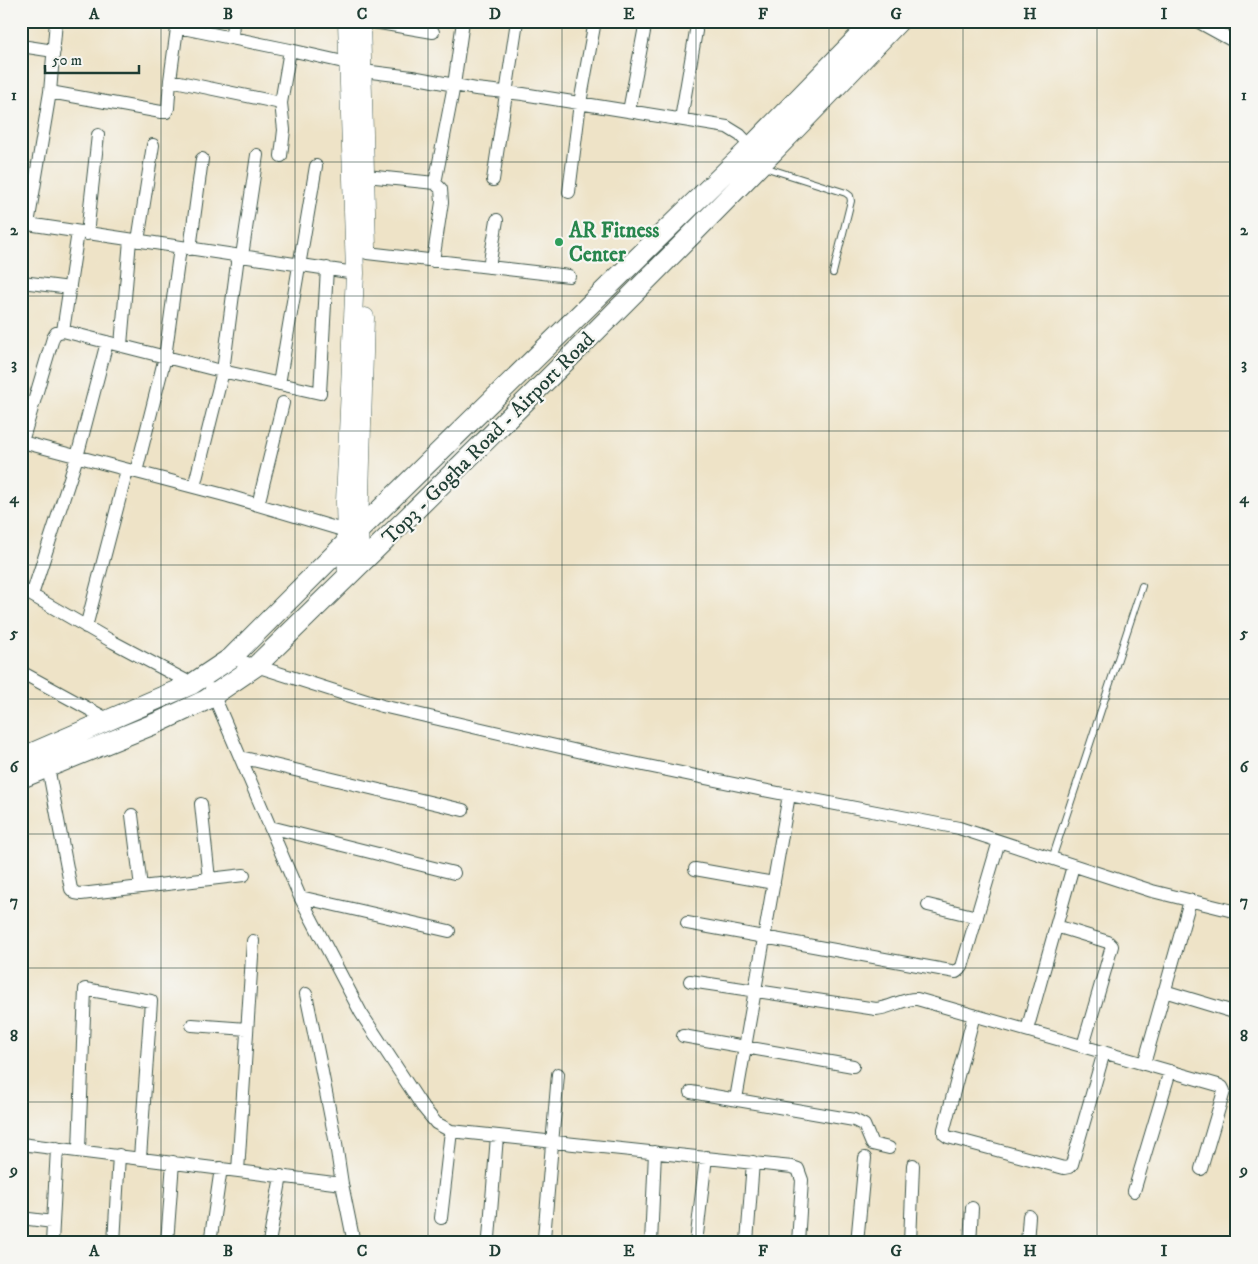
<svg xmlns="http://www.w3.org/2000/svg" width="1258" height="1264" viewBox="0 0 1258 1264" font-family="'IM FELL DW Pica',serif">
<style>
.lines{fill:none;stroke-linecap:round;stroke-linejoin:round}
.lane-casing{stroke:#3e564a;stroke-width:8}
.street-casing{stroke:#3e564a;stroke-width:14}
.secondary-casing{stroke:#3e564a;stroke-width:19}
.primary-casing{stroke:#3e564a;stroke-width:22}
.lane{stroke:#fff;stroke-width:6}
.street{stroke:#fff;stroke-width:12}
.secondary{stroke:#fff;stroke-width:18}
.primary{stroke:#fff;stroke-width:20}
.grid{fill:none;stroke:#1f3d34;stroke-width:1;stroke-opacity:0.55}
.leisure-dot{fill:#2e9e5b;stroke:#f6f6f2;stroke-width:2}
.labels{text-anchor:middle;stroke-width:4.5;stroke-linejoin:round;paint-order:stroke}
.leisure-label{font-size:21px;font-weight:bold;fill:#27864d;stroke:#f6f6f2;text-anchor:start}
.street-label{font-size:21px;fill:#1f3d34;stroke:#f6f6f2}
.neatline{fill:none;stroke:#1f3d34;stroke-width:2}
.grid-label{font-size:16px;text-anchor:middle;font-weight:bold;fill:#1f3d34}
</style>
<rect width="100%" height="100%" fill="#f6f6f2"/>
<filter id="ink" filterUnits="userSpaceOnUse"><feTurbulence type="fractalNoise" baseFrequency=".02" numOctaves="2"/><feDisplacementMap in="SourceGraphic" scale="10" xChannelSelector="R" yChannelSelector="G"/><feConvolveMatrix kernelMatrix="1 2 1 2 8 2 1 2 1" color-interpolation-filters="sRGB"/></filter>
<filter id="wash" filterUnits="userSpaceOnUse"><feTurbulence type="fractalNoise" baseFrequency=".0096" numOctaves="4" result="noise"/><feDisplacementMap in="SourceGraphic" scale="20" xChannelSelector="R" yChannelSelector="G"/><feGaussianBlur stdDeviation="1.12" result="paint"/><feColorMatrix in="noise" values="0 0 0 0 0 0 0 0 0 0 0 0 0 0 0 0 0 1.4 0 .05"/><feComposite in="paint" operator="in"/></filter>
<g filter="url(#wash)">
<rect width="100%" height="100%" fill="#eee3c7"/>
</g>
<g filter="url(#ink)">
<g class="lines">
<g class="lane-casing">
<path id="lane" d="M764 167 846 193 850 196 851 201 833 273
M1052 859 1142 586"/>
</g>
<g class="street-casing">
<path id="street" d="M368 21 433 32
M1197 21 1237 43
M178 27 290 50
M232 38 233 21
M21 46 54 51
M363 71 412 77 476 89 523 94 727 127 740 135 756 152
M170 80 281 103 290 50 348 63
M50 92 56 21
M281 103 284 130 281 156
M629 111 646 21
M681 119 696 31
M366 176 435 183 454 85 463 21
M493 180 517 21
M569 192 580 103 595 21
M21 223 355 273
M28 224 50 92 161 112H166L168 108 170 80 178 21
M87 234 98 135
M138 241 153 145
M190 249 202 159
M367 253 569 276
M242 256 257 155
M433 261 442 202 441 189 435 183
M489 267 497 220
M22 282 70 288
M63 331 78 232
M121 345 130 240
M279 384 316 166
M22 442 228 496 346 531
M21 445 53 338 56 333 63 331 213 369 320 393 327 268
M136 472 165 357 180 248
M194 487 223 371 238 256
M258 505 283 403
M21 589 113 642 192 684
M32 595 77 457 107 342
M86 627 127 470
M231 658 382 706 595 755 758 789 959 828 1152 891 1237 912
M21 672 109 720
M211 689 300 897 361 1013 422 1106 436 1123 451 1131 470 1133 792 1167 798 1169 802 1180 798 1243
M240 757 463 810
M48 767 71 889 75 893 81 894 244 875
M201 804 209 879
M132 815 141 887
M270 827 454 873
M695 869 774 883
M300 897 449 931
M928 905 977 917
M687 923 956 972 962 967 999 841
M1056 926 1108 942 1112 946 1083 1046
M690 981 876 1009C891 1008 903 998 917 999L1218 1085 1222 1087 1224 1091 1222 1098 1201 1169
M1164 991 1237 1013
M306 994 321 1067 336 1144 342 1184 354 1243
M974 1015 944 1129V1134L948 1137 1064 1168 1069 1167 1072 1164 1104 1052
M192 1025 247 1029
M1027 1030 1073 866
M683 1036 853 1066
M1144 1064 1190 901
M691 1092 854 1120 864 1125 872 1144 889 1148
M736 1099 789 795
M21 1144 342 1184
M79 1150 85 989 151 1001 140 1158
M238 1171 253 941
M1134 1191 1170 1071
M21 1218 53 1222
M441 1218 451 1131
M489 1238 497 1136
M544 1238 558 1074
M747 1242 753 1162
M52 1243 57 1148
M114 1243 119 1155
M167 1243 173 1162
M210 1243 221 1168
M269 1243 281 1176
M651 1243 655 1152
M696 1243 706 1157
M857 1243 865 1158
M910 1243 913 1165
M970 1243 972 1208
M1027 1243 1029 1216"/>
</g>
<g class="secondary-casing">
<path id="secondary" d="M347 21 355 273 345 502 347 577
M361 21 367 248
M361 564 359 532 365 317"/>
</g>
<g class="primary-casing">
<path id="primary" d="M21 758 192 684 231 658 346 543 751 147 874 21
M21 778 159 722 206 700 256 666C473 454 690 241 899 21"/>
</g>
<use href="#lane" class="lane"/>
<use href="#street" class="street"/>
<use href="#secondary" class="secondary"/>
<use href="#primary" class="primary"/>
</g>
</g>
<path class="grid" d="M161 21V1243M295 21V1243M428 21V1243M562 21V1243M696 21V1243M829 21V1243M963 21V1243M1097 21V1243M21 162H1237M21 296H1237M21 431H1237M21 565H1237M21 699H1237M21 834H1237M21 968H1237M21 1102H1237"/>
<circle class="leisure-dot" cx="559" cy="242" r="5"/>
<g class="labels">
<g class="leisure-label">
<text x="569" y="237">AR Fitness<tspan x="569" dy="24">Center</tspan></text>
</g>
<g class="street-label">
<text transform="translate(488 438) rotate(-45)" y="7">Top3 - Gogha Road - Airport Road</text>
</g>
</g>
<rect width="1258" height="1264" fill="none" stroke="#f6f6f2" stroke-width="55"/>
<path d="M45 65v8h94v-8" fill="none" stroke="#1f3d34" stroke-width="2.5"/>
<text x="52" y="65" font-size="15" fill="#1f3d34" stroke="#f6f6f2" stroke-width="4" paint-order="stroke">50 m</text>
<rect x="28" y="28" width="1202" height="1208" class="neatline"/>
<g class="grid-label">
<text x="94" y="19">A</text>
<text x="228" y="19">B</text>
<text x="362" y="19">C</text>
<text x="495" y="19">D</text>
<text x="629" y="19">E</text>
<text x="763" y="19">F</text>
<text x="896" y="19">G</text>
<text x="1030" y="19">H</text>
<text x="1164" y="19">I</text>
<text x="14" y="100">1</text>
<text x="1244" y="100">1</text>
<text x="14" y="235">2</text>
<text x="1244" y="235">2</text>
<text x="14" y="369">3</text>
<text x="1244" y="369">3</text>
<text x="14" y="503">4</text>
<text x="1244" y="503">4</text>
<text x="14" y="638">5</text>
<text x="1244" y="638">5</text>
<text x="14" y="772">6</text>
<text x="1244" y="772">6</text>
<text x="14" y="906">7</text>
<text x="1244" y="906">7</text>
<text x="14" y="1041">8</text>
<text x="1244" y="1041">8</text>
<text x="14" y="1175">9</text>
<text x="1244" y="1175">9</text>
<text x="94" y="1256">A</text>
<text x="228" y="1256">B</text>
<text x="362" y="1256">C</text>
<text x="495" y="1256">D</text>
<text x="629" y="1256">E</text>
<text x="763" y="1256">F</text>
<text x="896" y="1256">G</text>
<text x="1030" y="1256">H</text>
<text x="1164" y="1256">I</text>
</g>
</svg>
